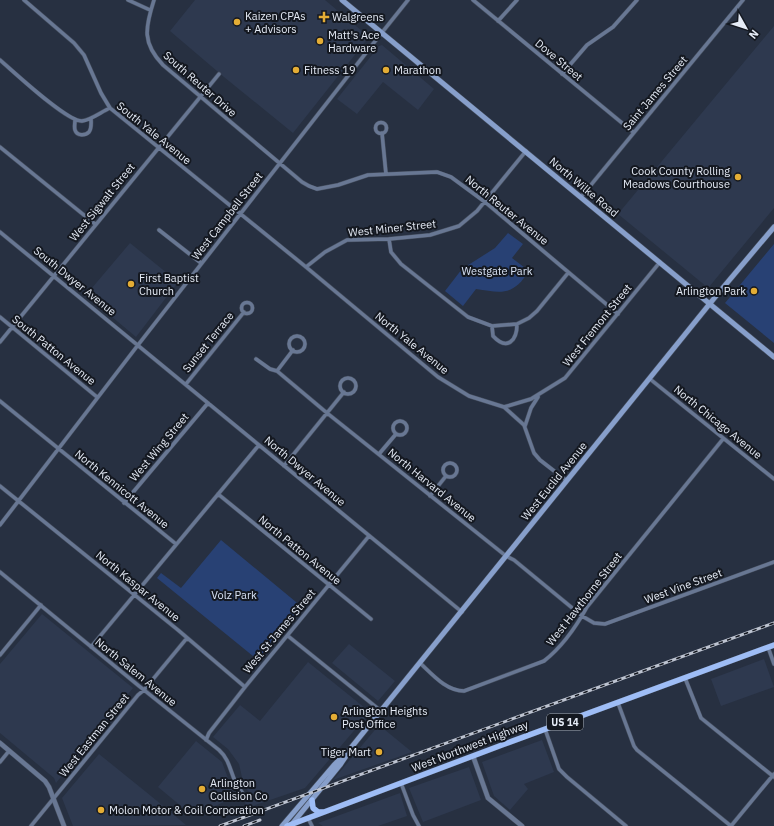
<svg xmlns="http://www.w3.org/2000/svg" width="774" height="826" viewBox="0 0 774 826" font-family="'IBM Plex Sans',sans-serif">
<style>
.built{fill:#2e394f}
.green{fill:#284174}
.lines{fill:none;stroke-linecap:round;stroke-linejoin:round}
.minor-casing{stroke:#454e5e;stroke-width:4.5}
.tertiary-casing{stroke:#454e5e;stroke-width:5.5}
.secondary-casing{stroke:#454e5e;stroke-width:6}
.primary-casing{stroke:#454e5e;stroke-width:6}
.minor{stroke:#687793;stroke-width:3.5}
.tertiary{stroke:#687793;stroke-width:4.5}
.secondary{stroke:#879fcb;stroke-width:5}
.primary{stroke:#9ebdf6;stroke-width:5.5}
.rail-casing{stroke:#bdc3d0;stroke-width:3}
.rail{stroke:#141820;stroke-width:1.5;stroke-dasharray:4.5;stroke-linecap:butt}
.poi-dot{fill:#e4ad35;stroke:#141820;stroke-width:1.5}
.labels{text-anchor:middle;stroke-width:4;stroke-linejoin:round;paint-order:stroke}
.shield{fill:#141820;stroke:#a6acb6;stroke-width:1}
.shield-label{font-size:10px;font-weight:bold;fill:#e5ebf6}
.poi-label{font-size:11px;fill:#e5ebf6;stroke:#141820;text-anchor:start}
.street-label{font-size:11px;fill:#e5ebf6;stroke:#141820}
.park-label{font-size:11px;fill:#d9e3f5;stroke:#141820}
</style>
<rect width="100%" height="100%" fill="#273041"/>
<path class="built" d="M195 0H325L369 37 293 133 224 77 170 31Z
M774 26V208L709 287H707L618 214Z
M382 45 434 89 418 110 383 82 357 114 337 99 379 46Z
M130 243 178 282 136 337 86 295Z
M42 614 133 688 56 783 54 778 0 733V664Z
M349 644 395 681 378 701 332 663Z
M764 659 774 687 721 706 711 679Z
M308 662 370 712 305 788 247 808 245 803 250 793 244 786 239 764 228 749 213 737 240 705 260 721Z
M379 725 412 752 333 780Z
M542 740 554 772 524 784 528 789 510 810 494 796 482 762Z
M196 741 222 762 235 797 193 816 158 787Z
M99 754 151 796 186 825 73 826 62 798Z
M469 767 481 800 423 822 409 788Z
M400 793 407 816 378 826H323L318 823Z"/>
<path class="green" d="M508 233 523 244 512 258 529 271C513 296 502 293 476 289L463 306 445 291 462 269 495 248Z
M774 244V343L725 303Z
M221 540 302 607 258 660 157 578 161 573 181 588Z"/>
<g class="lines">
<g class="minor-casing">
<path id="minor" d="M24 0 74 43 84 55 101 93 110 108 306 267 438 377 469 396 504 407 524 425 534 453 540 460 567 481
M128 0 150 10
M154 0C145 28 142 43 163 65L302 182 309 186 317 189 338 185 368 175 437 172 451 177 485 202 618 314
M473 0 633 132
M498 21 517 0
M0 60C14 72 67 122 82 121 91 120 101 112 110 108
M562 74 587 45 613 27 637 0
M75 120C75 123 74 127 75 130 77 136 85 136 89 132 92 128 91 123 91 118
M375.5 128a5.5 5.5 0 1 1 11 0a5.5 5.5 0 1 1-11 0Z
M382 133 386 174
M0 147 95 224
M581 197 743 0
M159 230 201 263
M0 232 462 612
M389 239 391 252 401 264 468 317 492 326 517 324 529 318 537 311 568 273
M306 267 325 252 347 240 389 239 430 235 459 226 477 211 526 151
M241.5 308a5.5 5.5 0 1 1 11 0a5.5 5.5 0 1 1-11 0Z
M0 317 97 397
M492 326 493 336C507 351 517 341 517 324
M289 344a8 8 0 1 1 16 0a8 8 0 1 1-16 0Z
M0 342 219 74
M256 359 270 369 277 371 327 413 506 556 514 560 582 616 594 623 605 624 774 562
M277 371 293 350
M340 386a8 8 0 1 1 16 0a8 8 0 1 1-16 0Z
M650 379 774 479
M186 384 244 312
M0 401 176 544
M504 407 531 399 565 378 660 262
M393 428a7 7 0 1 1 14 0a7 7 0 1 1-14 0Z
M525 426 531 408 538 397
M379 454 396 434
M443 470a7 7 0 1 1 14 0a7 7 0 1 1-14 0Z
M284 466 344 392
M0 486 178 630 245 687
M218 494 371 619
M430 496 446 476
M124 503 208 403
M0 525 138 345 376 40 408 0
M0 572 139 686 219 750C229 759 230 770 235 781 238 787 242 792 245 797
M288 636 381 711
M91 647 259 445
M768 647 774 664
M0 655 41 605
M420 663C432 674 446 691 464 691L544 661C562 647 576 627 587 607L723 439
M685 678 701 718 774 777
M618 703 634 746 637 750 731 826 774 774
M545 729 559 769 567 777 626 826
M206 740 209 733 245 687 369 536
M0 762 9 751
M401 783 413 815 419 826
M308 818 312 826
M31 826 138 695 144 690 187 638"/>
</g>
<g class="tertiary-casing">
<path id="tertiary" d="M0 743 45 781 49 787 64 826
M473 756 488 798 522 826"/>
</g>
<g class="secondary-casing">
<path id="secondary" d="M342 0 774 357
M292 824 340 765 346 756
M282 826 334 765 350 749 716 296 774 227"/>
</g>
<g class="primary-casing">
<path id="primary" d="M312 800 313 808 318 812H323
M287 826 502 745 774 645"/>
</g>
<use href="#minor" class="minor"/>
<use href="#tertiary" class="tertiary"/>
<use href="#secondary" class="secondary"/>
<use href="#primary" class="primary"/>
<g class="rail-casing">
<path id="rail" d="M220 826 774 623
M244 826 260 820"/>
</g>
<use href="#rail" class="rail"/>
</g>
<g class="poi-dot">
<path d="M322 11h4v4h4v4h-4v4h-4v-4h-4v-4h4z"/>
<circle cx="237" cy="22" r="4"/>
<circle cx="320" cy="41" r="4"/>
<circle cx="296" cy="70" r="4"/>
<circle cx="386" cy="70" r="4"/>
<circle cx="738" cy="177" r="4"/>
<circle cx="131" cy="284" r="4"/>
<circle cx="754" cy="291" r="4"/>
<circle cx="334" cy="717" r="4"/>
<circle cx="379" cy="752" r="4"/>
<circle cx="202" cy="789" r="4"/>
<circle cx="101" cy="810" r="4"/>
</g>
<g class="labels">
<rect class="shield" x="547" y="714" width="36" height="16" rx="3"/>
<g class="shield-label">
<text x="565" y="726">US 14</text>
</g>
<g class="poi-label">
<text x="245" y="20">Kaizen CPAs<tspan x="245" dy="13">+ Advisors</tspan></text>
<text x="332" y="21">Walgreens</text>
<text x="328" y="39">Matt's Ace<tspan x="328" dy="13">Hardware</tspan></text>
<text x="304" y="74">Fitness 19</text>
<text x="394" y="74">Marathon</text>
<text x="730" y="175" text-anchor="end">Cook County Rolling<tspan x="730" dy="13">Meadows Courthouse</tspan></text>
<text x="139" y="282">First Baptist<tspan x="139" dy="13">Church</tspan></text>
<text x="746" y="295" text-anchor="end">Arlington Park</text>
<text x="342" y="715">Arlington Heights<tspan x="342" dy="13">Post Office</tspan></text>
<text x="371" y="756" text-anchor="end">Tiger Mart</text>
<text x="210" y="787">Arlington<tspan x="210" dy="13">Collision Co</tspan></text>
<text x="109" y="814">Molon Motor &amp; Coil Corporation</text>
</g>
<g class="street-label">
<text transform="translate(559 60) rotate(40)" y="4">Dove Street</text>
<text transform="translate(200 84) rotate(41)" y="4">South Reuter Drive</text>
<text transform="translate(655 93) rotate(-50)" y="4">Saint James Street</text>
<text transform="translate(154 133) rotate(39)" y="4">South Yale Avenue</text>
<text transform="translate(584 187) rotate(40)" y="4">North Wilke Road</text>
<text transform="translate(102 202) rotate(-51)" y="4">West Sigwalt Street</text>
<text transform="translate(507 210) rotate(39)" y="4">North Reuter Avenue</text>
<text transform="translate(227 216) rotate(-52)" y="4">West Campbell Street</text>
<text transform="translate(392 228) rotate(-6)" y="4">West Miner Street</text>
<text transform="translate(75 281) rotate(39)" y="4">South Dwyer Avenue</text>
<text transform="translate(597 325) rotate(-51)" y="4">West Fremont Street</text>
<text transform="translate(208 342) rotate(-51)" y="4">Sunset Terrace</text>
<text transform="translate(412 343) rotate(39)" y="4">North Yale Avenue</text>
<text transform="translate(54 350) rotate(39)" y="4">South Patton Avenue</text>
<text transform="translate(718 422) rotate(39)" y="4">North Chicago Avenue</text>
<text transform="translate(159 447) rotate(-50)" y="4">West Wing Street</text>
<text transform="translate(305 471) rotate(40)" y="4">North Dwyer Avenue</text>
<text transform="translate(554 481) rotate(-51)" y="4">West Euclid Avenue</text>
<text transform="translate(432 485) rotate(39)" y="4">North Harvard Avenue</text>
<text transform="translate(122 489) rotate(39)" y="4">North Kennicott Avenue</text>
<text transform="translate(300 550) rotate(39)" y="4">North Patton Avenue</text>
<text transform="translate(138 586) rotate(39)" y="4">North Kaspar Avenue</text>
<text transform="translate(683 586) rotate(-20)" y="4">West Vine Street</text>
<text transform="translate(584 599) rotate(-52)" y="4">West Hawthorne Street</text>
<text transform="translate(279 631) rotate(-50)" y="4">West St James Street</text>
<text transform="translate(136 672) rotate(39)" y="4">North Salem Avenue</text>
<text transform="translate(94 735) rotate(-51)" y="4">West Eastman Street</text>
<text transform="translate(470 746) rotate(-21)" y="4">West Northwest Highway</text>
</g>
<g class="park-label">
<text x="497" y="275">Westgate Park</text>
<text x="234" y="599">Volz Park</text>
</g>
</g>
<g transform="translate(746 28) rotate(129)" stroke="#141820" stroke-width="3" paint-order="stroke">
<path d="M0-3L7 15L0 10L-7 15Z" fill="#e5ebf6"/>
<text y="-6" font-size="11" font-weight="bold" text-anchor="middle" fill="#e5ebf6">N</text>
</g>
</svg>
